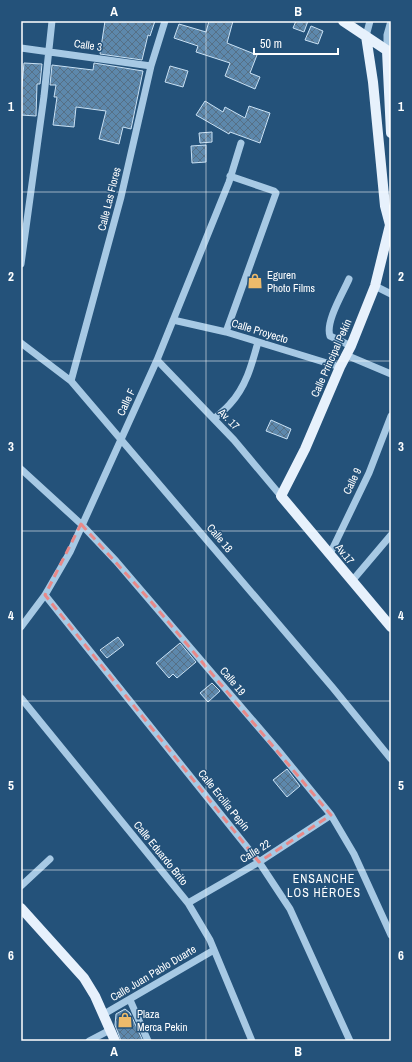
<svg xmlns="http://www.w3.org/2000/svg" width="412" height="1062" viewBox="0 0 412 1062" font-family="'Archivo Narrow',sans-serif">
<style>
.building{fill:url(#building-cross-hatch);stroke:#c9e1f4}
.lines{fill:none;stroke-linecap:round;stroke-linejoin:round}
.minor{stroke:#a7c9e4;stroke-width:7}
.major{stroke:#e7f1fc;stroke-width:10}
.marked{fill:none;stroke:#e88989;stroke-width:3;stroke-dasharray:8 5;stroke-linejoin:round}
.grid{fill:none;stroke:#fff;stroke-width:1;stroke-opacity:0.55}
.labels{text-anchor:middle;stroke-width:3;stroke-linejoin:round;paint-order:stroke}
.street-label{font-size:11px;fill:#fff;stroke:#24527a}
.poi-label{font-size:11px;fill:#fff;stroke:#24527a;text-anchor:start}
.neighbourhood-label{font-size:12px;letter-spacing:1px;fill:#fff;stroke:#24527a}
.neatline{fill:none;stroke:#fff;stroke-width:1.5}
.grid-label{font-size:13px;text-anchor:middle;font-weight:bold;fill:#fff}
</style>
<defs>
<pattern id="building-cross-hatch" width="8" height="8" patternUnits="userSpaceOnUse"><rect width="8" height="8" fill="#5d88ac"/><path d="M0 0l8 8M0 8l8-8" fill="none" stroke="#567086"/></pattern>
</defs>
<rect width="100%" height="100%" fill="#24527a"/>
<path class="building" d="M105 21H155L150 36 148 35 142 60 100 54Z
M209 21H233L227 43 257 55 250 73 260 77 255 89 225 76 230 63 196 52 198 46 174 38 179 24 206 32Z
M296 21H308L304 32 293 28Z
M311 26 323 31 318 44 305 40Z
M24 63 42 64 40 84H37L36 116 21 115V95Z
M94 63 143 71 131 129 123 127 119 144 99 139 106 111 76 107 74 127 53 125 57 97H54L56 85H50L52 65 93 70Z
M170 66 188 71 183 87 165 82Z
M205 101 223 112 225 107 245 118 249 106 270 113 260 143 230 132 229 134 196 115Z
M212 132V142L200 143 199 133Z
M206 145V162L192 163 191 146Z
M271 420 291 429 287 439 266 431Z
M118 637 124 645 107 658 100 650Z
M180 643 196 662 177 678 173 674 169 678 156 663Z
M212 683 220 691 208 702 200 693Z
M287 769 300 786 287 797 273 780Z
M125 1009 130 1013 143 1041H121L115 1025 116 1014Z"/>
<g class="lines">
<path class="minor" d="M366 36 370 21
M21 48 151 66
M387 51V35L391 21
M21 264 44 96 52 21
M349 279C343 293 325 322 330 336L351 346
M375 286 391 294
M173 320 226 332 340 367
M226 332 276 193 274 191 230 176
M21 343 71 381 333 688 391 759
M346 355 391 374
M157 360 234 440 281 496
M71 381 121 197 151 66 165 21
M214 419C219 414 225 410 230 404 246 387 252 364 258 342
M21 469 81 524 116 561 278 750 331 815 354 854 391 935
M330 554 369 473 391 416
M352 581 391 535
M45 595 259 862 290 909 350 1041
M21 627 45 595 70 552 157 360 229 182 241 143
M21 698 188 903 210 940 252 1041
M21 886 50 859
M188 903 259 862 331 815
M130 1000 148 1041
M104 1014 214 950
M89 1041 110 1030"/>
<path class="major" d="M343 21 391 53
M366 36 373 82 385 206 390 225
M387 51 391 133
M391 221 375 286 351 346 340 367 305 449 281 496 391 627
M21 908 84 978 95 996 115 1041"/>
</g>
<path class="marked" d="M81 524 148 598 331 815 259 862 45 595Z"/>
<path class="grid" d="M206 21V1041M21 192H391M21 361H391M21 531H391M21 701H391M21 870H391"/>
<defs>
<g id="shop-bare" transform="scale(1.2)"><path d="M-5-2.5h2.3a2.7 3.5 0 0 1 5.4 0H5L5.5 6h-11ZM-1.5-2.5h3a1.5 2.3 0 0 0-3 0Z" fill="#eebb6b" stroke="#24527a" stroke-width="2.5" paint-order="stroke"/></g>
</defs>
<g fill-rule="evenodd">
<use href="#shop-bare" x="255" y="281"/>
<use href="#shop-bare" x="125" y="1020"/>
</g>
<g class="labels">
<g class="street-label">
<text transform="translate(88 45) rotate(8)" y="4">Calle 3</text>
<text transform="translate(109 199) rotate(-76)" y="4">Calle Las Flores</text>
<text transform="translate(260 331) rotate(17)" y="4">Calle Proyecto</text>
<text transform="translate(331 358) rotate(-66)" y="4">Calle Principal Pekín</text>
<text transform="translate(126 402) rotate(-65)" y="4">Calle F</text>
<text transform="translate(229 419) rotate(46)" y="4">Av. 17</text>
<text transform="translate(352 481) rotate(-64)" y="4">Calle 9</text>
<text transform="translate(220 538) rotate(50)" y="4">Calle 18</text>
<text transform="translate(345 554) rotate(51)" y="4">Av.17</text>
<text transform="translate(233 681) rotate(50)" y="4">Calle 19</text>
<text transform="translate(224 800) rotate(51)" y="4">Calle Ercilia Pepín</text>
<text transform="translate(255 851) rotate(-32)" y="4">Calle 22</text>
<text transform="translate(161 853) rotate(51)" y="4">Calle Eduardo Brito</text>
<text transform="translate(153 973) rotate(-31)" y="4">Calle Juan Pablo Duarte</text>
</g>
<g class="poi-label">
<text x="267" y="279">Eguren<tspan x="267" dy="13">Photo Films</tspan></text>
<text x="137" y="1018">Plaza<tspan x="137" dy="13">Merca Pekin</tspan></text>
</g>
<g class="neighbourhood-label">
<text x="324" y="883">ENSANCHE<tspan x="324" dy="14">LOS HÉROES</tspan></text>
</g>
</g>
<rect width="412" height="1062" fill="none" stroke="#24527a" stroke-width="44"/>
<path d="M254 48v6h84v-6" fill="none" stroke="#ffffff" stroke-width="2"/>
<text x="260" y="48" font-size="12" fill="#ffffff" stroke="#24527a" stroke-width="3" paint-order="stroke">50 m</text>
<rect x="22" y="22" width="368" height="1018" class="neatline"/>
<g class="grid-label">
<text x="114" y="16">A</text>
<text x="298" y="16">B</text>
<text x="11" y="111">1</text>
<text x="401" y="111">1</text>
<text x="11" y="281">2</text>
<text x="401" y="281">2</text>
<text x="11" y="451">3</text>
<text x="401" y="451">3</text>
<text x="11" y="620">4</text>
<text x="401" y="620">4</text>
<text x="11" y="790">5</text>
<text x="401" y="790">5</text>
<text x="11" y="960">6</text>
<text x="401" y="960">6</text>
<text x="114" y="1056">A</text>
<text x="298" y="1056">B</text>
</g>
</svg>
